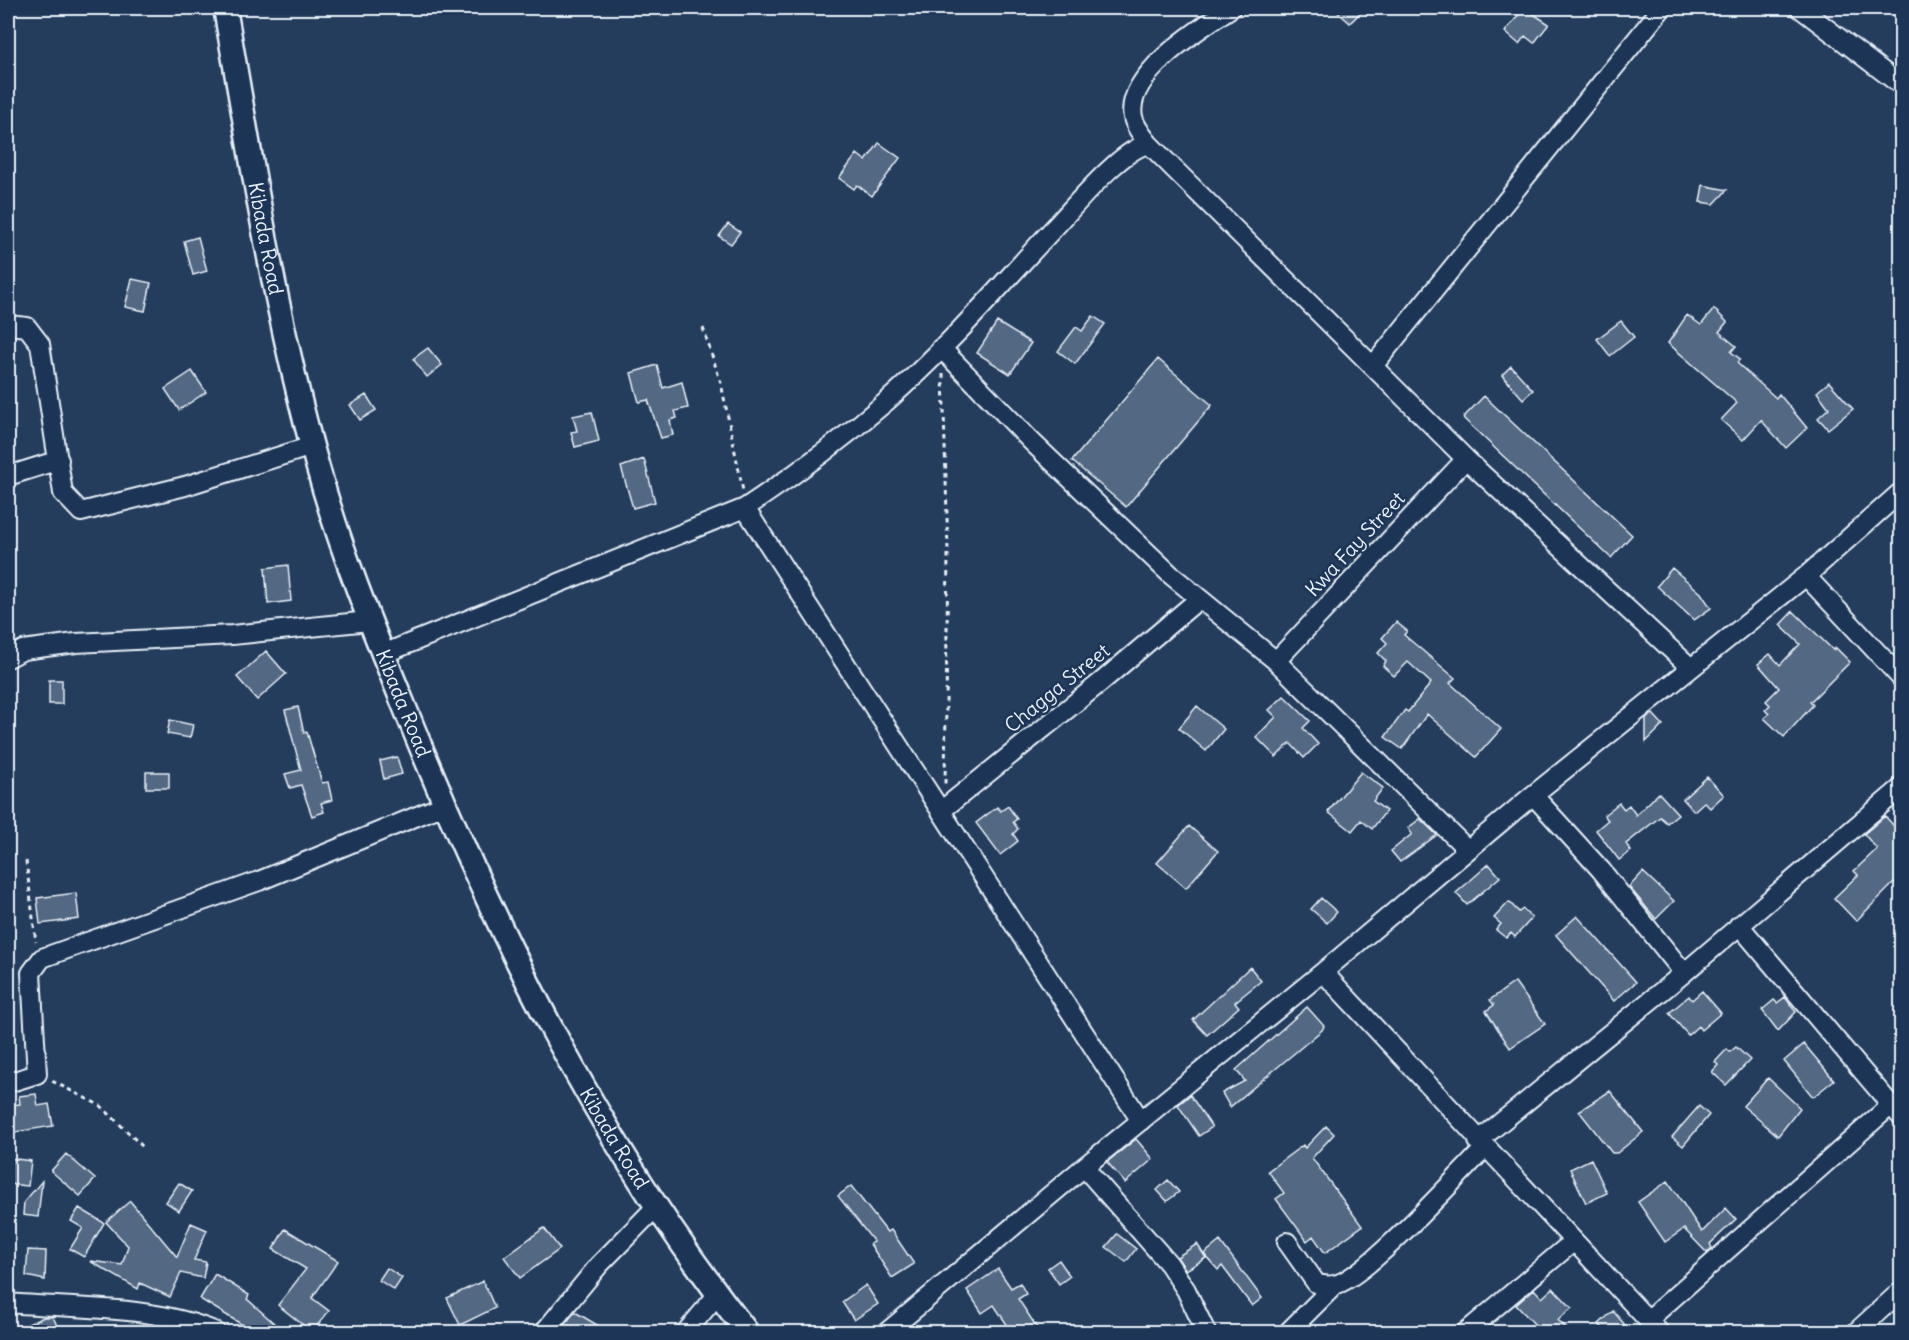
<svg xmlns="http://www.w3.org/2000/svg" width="1909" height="1340" viewBox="0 0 1909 1340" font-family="Delius,sans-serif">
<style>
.building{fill:#536782;stroke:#e8f1f8;stroke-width:1.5}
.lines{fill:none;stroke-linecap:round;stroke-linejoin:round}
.minor-casing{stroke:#e8f1f8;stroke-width:22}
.major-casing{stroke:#e8f1f8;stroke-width:27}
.path{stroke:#e8f1f8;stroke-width:3;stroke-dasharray:4.5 4.5;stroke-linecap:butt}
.minor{stroke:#1d3557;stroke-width:18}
.major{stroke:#1d3557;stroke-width:22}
.labels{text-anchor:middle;stroke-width:5;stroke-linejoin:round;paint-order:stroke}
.street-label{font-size:20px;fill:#e8f1f8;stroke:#1d3557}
</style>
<rect width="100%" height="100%" fill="#253d5d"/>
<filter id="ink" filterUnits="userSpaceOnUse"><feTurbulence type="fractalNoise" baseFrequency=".0167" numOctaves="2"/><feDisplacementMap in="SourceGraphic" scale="12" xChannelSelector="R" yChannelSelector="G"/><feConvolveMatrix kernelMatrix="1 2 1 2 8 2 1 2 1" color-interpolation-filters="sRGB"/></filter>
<g filter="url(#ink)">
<path class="building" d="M1333 8H1365L1350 23Z
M1524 8 1549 24 1534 43 1525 36 1519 44 1505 32Z
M879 143 900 158 872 196 857 185 854 189 839 178 857 154 866 161Z
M1703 185 1712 187 1727 190 1714 204 1700 202Z
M728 224 740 232 731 244 719 236Z
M198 237 207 271 193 275 184 241Z
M132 279 151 283 145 311 125 307Z
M1714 309 1727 322 1719 332 1736 346 1731 352 1740 359 1737 363 1776 398 1779 394 1807 428 1786 448 1761 420 1743 440 1721 420 1737 403 1668 343 1687 315 1701 325Z
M1093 316 1105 324 1075 364 1058 351 1076 327 1082 331Z
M1621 321 1634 337 1610 356 1597 339Z
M997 322 1031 343 1010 374 977 353Z
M428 348 442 365 427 377 413 359Z
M1158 359 1212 405 1126 507 1072 461Z
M657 365 663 388 682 382 688 408 675 411 677 418 670 420 673 435 661 438 648 400 639 402 631 373Z
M1511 366 1533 390 1523 399 1502 375Z
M192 371 206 392 179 410 165 389Z
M1829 382 1853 409 1828 429 1818 418 1829 408 1817 392Z
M366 395 376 410 360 420 350 405Z
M1484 396 1632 535 1611 558 1463 418Z
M592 412 599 441 575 447 571 432 577 431 573 416Z
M644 459 655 502 633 508 621 467Z
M288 565 291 601 268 604 265 568Z
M1672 568 1701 593 1711 608 1694 620 1657 586Z
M1793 611 1833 650 1836 648 1850 662 1810 702 1813 705 1784 737 1764 718 1769 714 1765 710 1770 705 1766 701 1779 688 1758 664 1770 654 1780 665 1800 644 1780 625Z
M1396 622 1407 631 1404 635 1455 678 1450 683 1501 729 1476 757 1427 714 1402 749 1385 737 1405 710 1408 712 1431 683 1408 662 1394 676 1383 666 1386 661 1378 653 1387 643 1382 638Z
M266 651 286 674 257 700 237 677Z
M49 680H62V704H49Z
M1284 696 1310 721 1303 728 1318 744 1304 758 1290 743 1276 757 1256 737 1276 717 1269 710Z
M1197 706 1224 729 1206 751 1179 728Z
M298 707 304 733 307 732 322 783 328 782 332 800 321 803 324 812 312 816 301 785 290 788 285 774 301 770 285 710Z
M1653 714 1663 725 1646 742V719Z
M170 720 193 725 190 738 167 734Z
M397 757 402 774 384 779 380 761Z
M146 772H169V788H146Z
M1361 772 1383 788 1373 801 1386 811 1372 829 1361 820 1352 831 1328 812Z
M1707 777 1724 795 1710 808 1704 802 1694 811 1683 799Z
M1659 793 1678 814 1667 823 1660 817 1626 844 1631 851 1619 860 1596 830 1608 820 1604 815 1619 803 1624 809 1629 805 1636 815Z
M1008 806 1017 819 1013 822 1018 829 1013 834 1018 841 1000 855 976 823 997 807 1001 811Z
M1885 816 1902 835V875L1856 921 1834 898 1858 875 1854 871 1877 849 1864 834Z
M1420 819 1437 835 1400 862 1391 851 1412 834 1408 828Z
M1189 826 1218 851 1186 888 1157 863Z
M1489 864 1500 877 1467 905 1456 893Z
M1643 872 1674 901 1656 919 1629 887Z
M76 893 79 919 40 924 37 898Z
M1321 898 1337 912 1327 923 1311 909Z
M1509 902 1519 912 1523 909 1532 918 1515 937 1511 933 1506 938 1496 930 1501 924 1494 918Z
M1577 916 1636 982 1614 1001 1556 935Z
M1250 967 1261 981 1235 1002 1239 1007 1207 1035 1193 1020Z
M1515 982 1545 1024 1510 1048 1486 1011 1494 1005 1490 1000Z
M1702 991 1721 1013 1701 1030 1698 1026 1688 1035 1669 1013 1689 996 1692 1000Z
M1785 997 1796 1012 1778 1031 1762 1010 1774 1000 1777 1003Z
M1307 1007 1324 1026 1322 1030 1230 1107 1222 1093 1245 1081 1236 1070Z
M1804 1044 1834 1080 1813 1097 1784 1061Z
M1736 1047 1750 1060 1726 1085 1712 1072 1718 1065 1715 1062 1727 1049 1730 1052Z
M1768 1078 1800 1108 1778 1136 1743 1106Z
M1610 1091 1643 1132 1617 1153H1612L1579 1111Z
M36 1094 38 1106 49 1104 53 1126 9 1133 8 1119 12 1118 10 1105 20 1104 19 1096Z
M1190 1095 1212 1127 1199 1136 1178 1105Z
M1699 1106 1709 1115 1683 1146 1672 1137Z
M1326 1126 1334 1134 1312 1158 1362 1226 1325 1253 1313 1236 1307 1241 1276 1199 1284 1193 1268 1171 1303 1145 1305 1148Z
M1136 1139 1153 1159 1125 1183 1107 1162Z
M66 1154 95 1179 80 1196 51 1171Z
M8 1158 31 1161 28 1186 8 1184Z
M1591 1159 1607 1193 1586 1203 1570 1169Z
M1168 1180 1179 1192 1167 1201 1157 1190Z
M42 1181 38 1217 23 1215 24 1202Z
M1668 1181 1702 1232 1726 1208 1736 1219 1710 1244 1712 1248 1707 1253 1684 1229 1665 1242 1638 1202Z
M179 1183 192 1191 179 1211 166 1202Z
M851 1186 887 1232 891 1230 914 1264 892 1278 870 1244 874 1242 838 1196Z
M130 1201 177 1257 191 1223 207 1230 194 1260 206 1262 203 1278 181 1273 170 1297 140 1283 138 1289 90 1261 122 1265 128 1246 106 1222Z
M79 1208 104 1223 84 1257 70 1249 83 1228 71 1221Z
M544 1228 560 1249 520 1278 504 1257Z
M285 1229 338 1261 312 1298 329 1311 312 1332 278 1305 306 1269 273 1249Z
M1117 1234 1136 1249 1126 1262 1106 1247Z
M1220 1241 1262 1298 1252 1306 1222 1266 1218 1270 1204 1254Z
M1197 1244 1206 1258 1186 1270 1177 1257Z
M28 1250 46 1251 45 1280 26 1276Z
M1059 1260 1070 1276 1059 1284 1048 1268Z
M387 1268 402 1278 394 1290 379 1280Z
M998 1269 1011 1288 1020 1283 1026 1294 1018 1299 1040 1332H1012L994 1305 982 1313 967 1290Z
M215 1274 249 1295 247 1299 275 1324 268 1332H241L246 1327 200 1299Z
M483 1281 495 1308 460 1325 447 1298Z
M866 1285 878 1304 854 1320 842 1302Z
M1553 1288 1572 1308 1558 1320 1570 1332H1542L1516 1305 1534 1289 1542 1298Z
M1613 1311 1631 1332H1606L1599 1324Z
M575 1312 609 1332H558Z
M44 1317H53L60 1332H10Z"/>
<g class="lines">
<g class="minor-casing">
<path id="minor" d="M1800 8 1902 86
M1149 144C1143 136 1135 127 1133 117 1124 75 1202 27 1231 8
M8 325 27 327 40 344 63 493 81 512 185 486 312 446
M941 348 1032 442 1171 575 1276 661 1468 850
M1373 366 1662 8
M8 476 59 460
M745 508 1141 1121
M1806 576 1902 679
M383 654 745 508C795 475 842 440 887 401 947 348 1000 286 1054 228 1074 207 1122 148 1149 144L1466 459 1691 668
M8 658 23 650 76 643 232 635 369 621
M1276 661 1466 459
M1533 795 1601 870 1684 973
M942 810 1101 682 1199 599
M1739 925 1902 1118
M1323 972 1659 1332
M8 1083 37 1074 31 973 42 958 259 881 444 805
M1478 1141 1684 973 1902 787
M1084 1167 1169 1264 1186 1290 1206 1332
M1287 1242 1316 1283C1321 1285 1328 1286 1334 1285 1364 1280 1458 1175 1485 1148
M8 1303C74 1309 155 1305 216 1332
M1648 1320 1891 1105
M544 1332 599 1265 656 1207
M686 1332 717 1295
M887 1332 1084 1167 1323 972 1533 795 1806 576 1902 491
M1288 1332 1335 1285
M1466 1332 1574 1241
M1856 1332 1902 1290"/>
</g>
<g class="major-casing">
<g id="major">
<path id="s1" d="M225 8C252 162 275 317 318 468 341 552 374 632 407 713 495 931 600 1146 747 1332"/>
</g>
</g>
<path class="path" d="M703 328 721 383 743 491
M943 374 948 552 945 784
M26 861 36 942
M52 1081 101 1106 143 1147"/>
<use href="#minor" class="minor"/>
<use href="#major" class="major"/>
</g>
</g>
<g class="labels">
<g class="street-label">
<text dy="7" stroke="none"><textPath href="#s1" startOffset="234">Kibada Road</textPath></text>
<text transform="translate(1355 544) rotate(-47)" y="7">Kwa Fay Street</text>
<text transform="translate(1057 688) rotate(-39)" y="7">Chagga Street</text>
<text dy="7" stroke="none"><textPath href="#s1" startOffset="720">Kibada Road</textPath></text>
<text dy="7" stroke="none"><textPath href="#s1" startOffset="1204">Kibada Road</textPath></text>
</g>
</g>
<rect width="1909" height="1340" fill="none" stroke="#1d3557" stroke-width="30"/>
<rect x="15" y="15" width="1879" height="1310" fill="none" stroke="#e8f1f8" stroke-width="2" filter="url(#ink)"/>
</svg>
